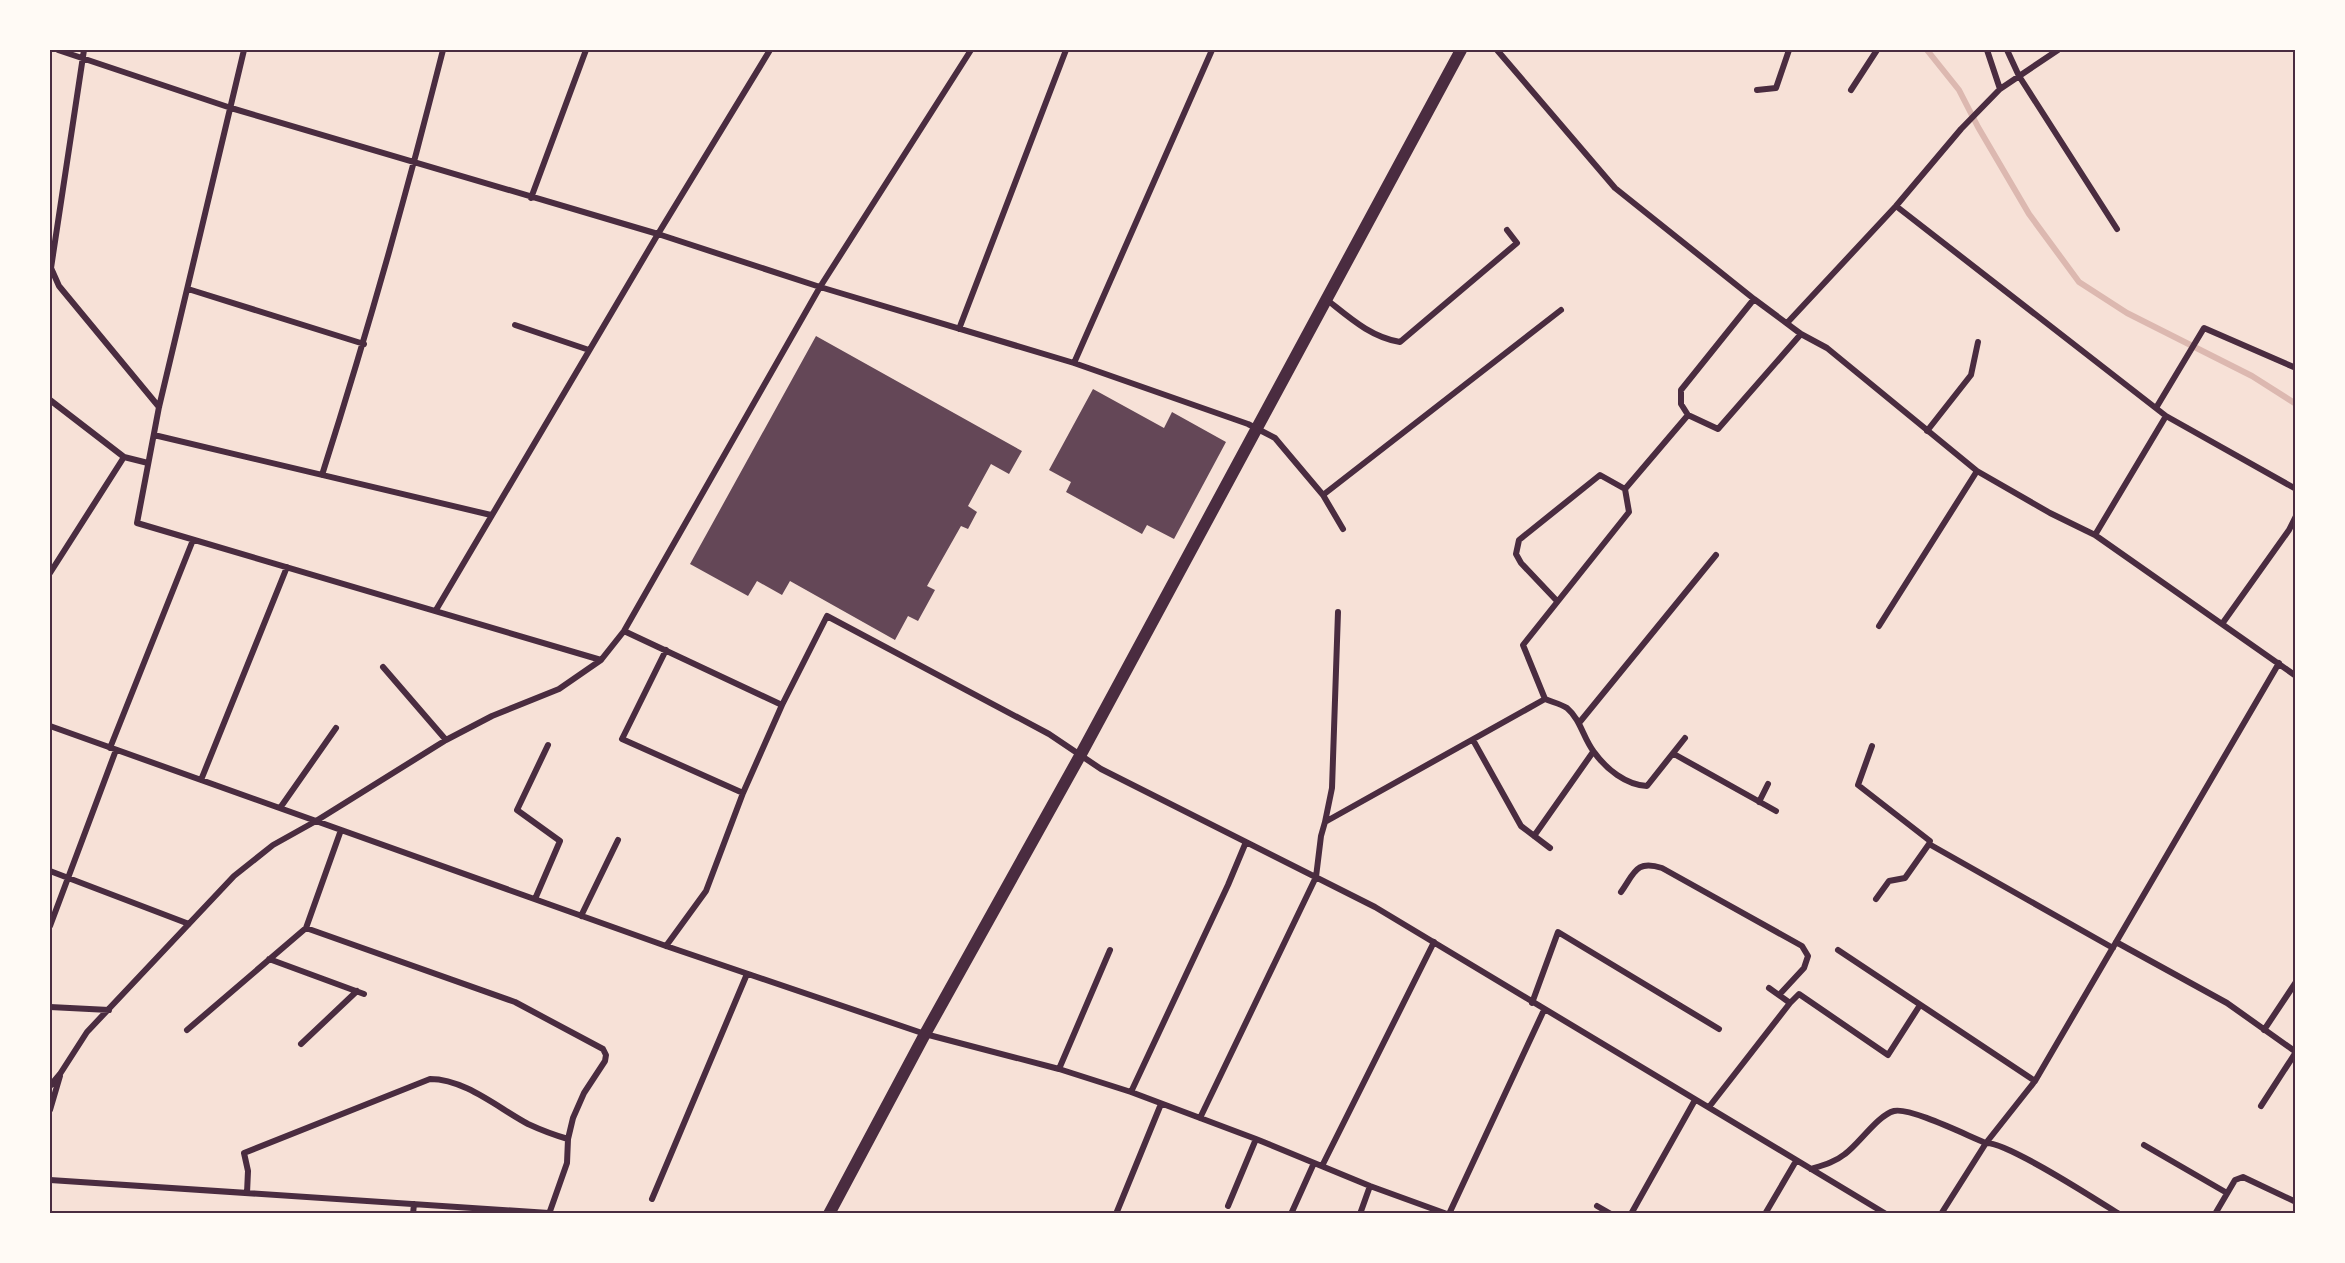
<svg xmlns="http://www.w3.org/2000/svg" width="2345" height="1263" viewBox="0 0 2345 1263" font-family="Manrope,sans-serif">
<style>
.lines{fill:none;stroke-linecap:round;stroke-linejoin:round}
.stream{stroke:#dcb8b0;stroke-width:6}
.building{fill:#644757}
.minor{stroke:#4a2c40;stroke-width:6}
.secondary{stroke:#4a2c40;stroke-width:12}
.neatline{fill:none;stroke:#4a2c40;stroke-width:2}
</style>
<rect width="100%" height="100%" fill="#f7e1d7"/>
<g class="lines">
<path class="stream" d="M1927 50 1959 90 1978 127 2029 214 2079 282 2127 313 2252 376 2296 404"/>
</g>
<path class="building" d="M816 336 1022 451 1009 474 991 464 968 506 977 512 968 529 961 526 927 586 935 590 918 621 908 616 895 640 790 581 782 595 757 581 748 596 690 564Z
M1093 389 1164 428 1172 412 1226 442 1174 539 1147 525 1142 534 1066 492 1071 482 1049 470Z"/>
<g class="lines">
<path class="minor" d="M58 50 231 108 658 234 820 287 1074 363 1248 424 1275 438 1280 444 1323 495 1343 529
M84 50 51 268 59 286 159 407
M244 50 159 407 137 523 601 660 624 631 820 287 971 50
M1497 50 1615 188 1754 299 1801 334 1827 348 1977 471 2050 513 2095 535 2296 676
M1987 50 2000 89
M2007 50 2019 76 2117 229
M1757 90 1776 88 1789 50
M1851 90 1877 50
M531 198 586 50
M1896 206 2166 416 2296 489
M188 289 364 344
M1326 299C1349 317 1370 337 1400 342L1517 243 1507 230
M1787 323 1896 206 1961 129 2000 89 2058 50
M515 325 589 350
M959 329 1066 50
M1074 363 1212 50
M50 400 124 457
M2156 408 2204 328 2296 368
M1688 415 1718 429 1801 334
M1927 431 1971 375 1978 342
M154 435 491 515
M322 475C367 334 407 193 443 50
M1323 495 1561 310
M2095 535 2166 416
M50 573 124 457 148 463
M1557 601 1521 563 1516 554 1519 540 1600 475 1625 489
M436 610 658 234 770 50
M2222 624 2289 530 2296 516
M1879 626 1977 471
M624 631 782 705 827 616 1049 734 1101 769 1375 907 1886 1214
M666 650 622 739 743 793
M383 667 446 740
M1545 699C1552 702 1561 704 1567 708 1581 720 1583 738 1594 752 1606 769 1626 785 1647 786L1685 738
M1579 723 1716 555
M50 726 666 946 925 1034 1059 1069 1131 1092 1256 1139 1370 1186 1447 1214
M1473 740 1521 826 1550 848
M1872 746 1858 785 1930 841 1929 844 2113 948
M110 748 193 540
M1674 754 1776 811
M201 780 287 567
M1759 802 1768 784
M280 808 336 728
M1325 822 1332 788 1338 612
M1534 836 1593 752
M50 871 189 924
M1621 892C1635 872 1636 860 1662 868L1802 946 1808 956 1804 968 1779 995
M535 899 560 841 517 810 548 745
M1876 899 1889 881 1905 878 1929 844
M581 916 618 840
M50 926 116 750
M306 928 515 1002 603 1049 606 1055 605 1061 584 1093 573 1118 568 1139 567 1163 549 1214
M2116 942 2227 1003 2296 1052
M666 946 706 891 743 793 782 705
M1838 950 2035 1081
M269 959 364 994
M1532 1003 1558 932 1719 1029
M1790 1003 1799 994 1888 1055 1920 1005
M50 1007 109 1010
M187 1030 306 928 341 830
M2264 1030 2296 982
M301 1044 357 991
M1059 1069 1110 950
M50 1086 60 1074 87 1032 234 876 273 845 316 821 446 740 492 716 559 689 601 660
M1131 1092 1228 885 1246 842
M2261 1106 2296 1052
M1709 1107 1790 1003 1769 988
M50 1110 60 1076
M1200 1118 1316 877 1321 836 1325 822 1545 699 1523 645 1629 512 1625 489 1688 415 1681 404V390L1754 299
M2144 1145 2227 1193
M1322 1166 1434 942
M1811 1169C1824 1165 1835 1162 1845 1154 1859 1144 1878 1115 1894 1111 1910 1107 1968 1136 1986 1143 2007 1142 2095 1199 2119 1214
M50 1180 549 1213
M247 1193 248 1171 244 1153 430 1079C465 1079 498 1108 528 1124 541 1130 554 1135 568 1139
M652 1199 747 974
M1228 1206 1256 1139
M1597 1206 1611 1214
M413 1214 414 1204
M1116 1214 1161 1104
M1291 1214 1314 1163
M1360 1214 1370 1186
M1449 1214 1544 1010
M1631 1214 1695 1100
M1765 1214 1796 1161
M1941 1214 1986 1143 2035 1081 2279 663
M2215 1214 2235 1180 2243 1177 2296 1202"/>
<path class="secondary" d="M829 1214 925 1034 1081 754 1461 50"/>
</g>
<rect width="2345" height="1263" fill="none" stroke="#fffaf5" stroke-width="102"/>
<rect x="51" y="51" width="2243" height="1161" class="neatline"/>
</svg>
